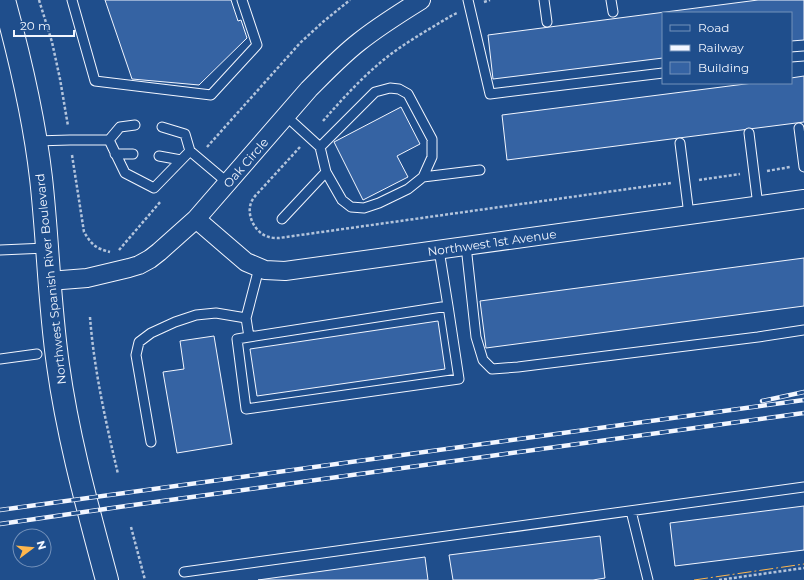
<svg xmlns="http://www.w3.org/2000/svg" width="804" height="580" viewBox="0 0 804 580" font-family="Montserrat,sans-serif">
<style>
.building{fill:#3563a3;stroke:#f2f6ff}
.lines{fill:none;stroke-linecap:round;stroke-linejoin:round}
.service-casing{stroke:#f2f6ff;stroke-width:11}
.minor-casing{stroke:#f2f6ff;stroke-width:20}
.secondary-casing{stroke:#f2f6ff;stroke-width:24}
.path{stroke:#b3c4dc;stroke-width:2.5;stroke-dasharray:3 2;stroke-linecap:butt}
.service{stroke:#1f4e8c;stroke-width:9}
.minor{stroke:#1f4e8c;stroke-width:18}
.secondary{stroke:#1f4e8c;stroke-width:22}
.rail-casing{stroke:#f2f6ff;stroke-width:4.5}
.rail{stroke:#1f4e8c;stroke-width:3;stroke-dasharray:9;stroke-linecap:butt}
.power{stroke:#ffb74d;stroke-width:1;stroke-dasharray:14 3 2 3;stroke-linecap:butt}
.labels{text-anchor:middle;stroke-width:3;stroke-linejoin:round;paint-order:stroke}
.street-label{font-size:12px;fill:#f2f6ff;stroke:#1f4e8c}
</style>
<rect width="100%" height="100%" fill="#1f4e8c"/>
<path class="building" d="M105 0H231L238 21 241 20 247 38 199 85 132 79Z
M758 0H804V40L791 41V13H663V58L493 79 488 35Z
M804 76V122L507 160 502 115 753 83H791V78Z
M401 107 420 144 397 156 408 177 363 200 334 142Z
M804 258V306L486 348 480 301Z
M438 321 445 369 257 396 250 349Z
M214 336 232 444 177 453 163 372 184 369 180 341Z
M804 506V550L675 566 670 523Z
M600 536 605 578 593 580H453L449 555Z
M425 557 428 580H258Z"/>
<g class="lines">
<g class="service-casing">
<path id="service" d="M72 0 95 81 211 95 257 45 242 0
M468 0 490 94 663 73
M544 0 547 22
M611 0 613 12
M791 57 804 56
M286 116 320 147 326 172 342 200 351 207 364 208 379 203 408 189 423 177 432 157V139L408 94 399 89 390 88 375 92 320 147
M162 127 185 134 190 151
M799 128 804 167
M749 133 758 206
M109 140 120 127 135 125
M35 141 70 140H109L125 173 154 188 190 151 228 183
M680 143 689 215
M115 154H133
M159 156 181 160
M423 177 480 170
M282 219 326 172
M466 246 476 337 483 360 492 369 518 367 758 337 804 330
M0 250 46 248
M259 268 246 318 249 337 448 306 439 250
M249 337 237 339 246 409 459 379 448 306
M0 359 37 354
M151 442 136 355 139 342 151 333 175 322 196 315 216 313 246 318
M631 511 648 580
M184 572 804 487"/>
</g>
<g class="minor-casing">
<path id="minor" d="M196 219 246 262 265 270 285 271 804 199
M49 281 87 278 129 268 139 265 150 259 159 252 196 219 309 89C325 73 341 56 359 42 379 26 400 13 421 0"/>
</g>
<g class="secondary-casing">
<path id="secondary" d="M4 0C20 58 34 117 41 178 48 240 49 302 58 365 68 438 88 509 107 580"/>
</g>
<path class="path" d="M39 0 52 42 60 79 68 126
M484 2 490 0
M323 121C344 97 366 73 391 54 410 40 431 28 451 16L457 13
M207 147 300 43 324 21 350 0
M300 147 256 195C254 197 252 200 251 203 246 216 256 234 269 237 272 238 276 238 279 238L671 183
M72 155 84 232C92 245 95 248 110 252
M767 171 790 167
M699 180 740 174
M119 250 161 201
M90 317C94 370 106 423 118 474
M131 527 145 580
M719 580 804 568"/>
<use href="#service" class="service"/>
<use href="#minor" class="minor"/>
<use href="#secondary" class="secondary"/>
<g class="rail-casing">
<path id="rail" d="M762 401 804 392
M0 510 804 400
M0 524 126 506 804 413"/>
</g>
<use href="#rail" class="rail"/>
<path class="power" d="M694 580 804 564"/>
</g>
<g class="labels">
<g class="street-label">
<text transform="translate(246 163) rotate(-49)" y="4">Oak Circle</text>
<text transform="translate(492 243) rotate(-8)" y="4">Northwest 1st Avenue</text>
<text transform="translate(51 279) rotate(-96)" y="4">Northwest Spanish River Boulevard</text>
</g>
</g>
<rect x="662" y="12" width="130" height="72" fill="#1f4e8c" stroke="#7391ba"/>
<rect x="670" y="25" width="20" height="6" fill="#1f4e8c" stroke="#7391ba"/>
<text x="698" y="32" font-size="12" fill="#f2f6ff">Road</text>
<rect x="670" y="45" width="20" height="6" fill="#f2f6ff" stroke="#7391ba"/>
<text x="698" y="52" font-size="12" fill="#f2f6ff">Railway</text>
<rect x="670" y="62" width="20" height="12" fill="#3563a3" stroke="#7391ba"/>
<text x="698" y="72" font-size="12" fill="#f2f6ff">Building</text>
<g transform="translate(32 548) rotate(74)"><circle r="19" fill="#1f4e8c" stroke="#7391ba"/>
<path d="M0-3L7 15L0 10L-7 15Z" fill="#ffb74d"/>
<text y="-6" font-size="11" font-weight="bold" text-anchor="middle" fill="#f2f6ff">N</text>
</g>
<path d="M14 30v6h60v-6" fill="none" stroke="#f2f6ff" stroke-width="2"/>
<text x="20" y="30" font-size="12" fill="#f2f6ff" stroke="#1f4e8c" stroke-width="3" paint-order="stroke">20 m</text>
</svg>
